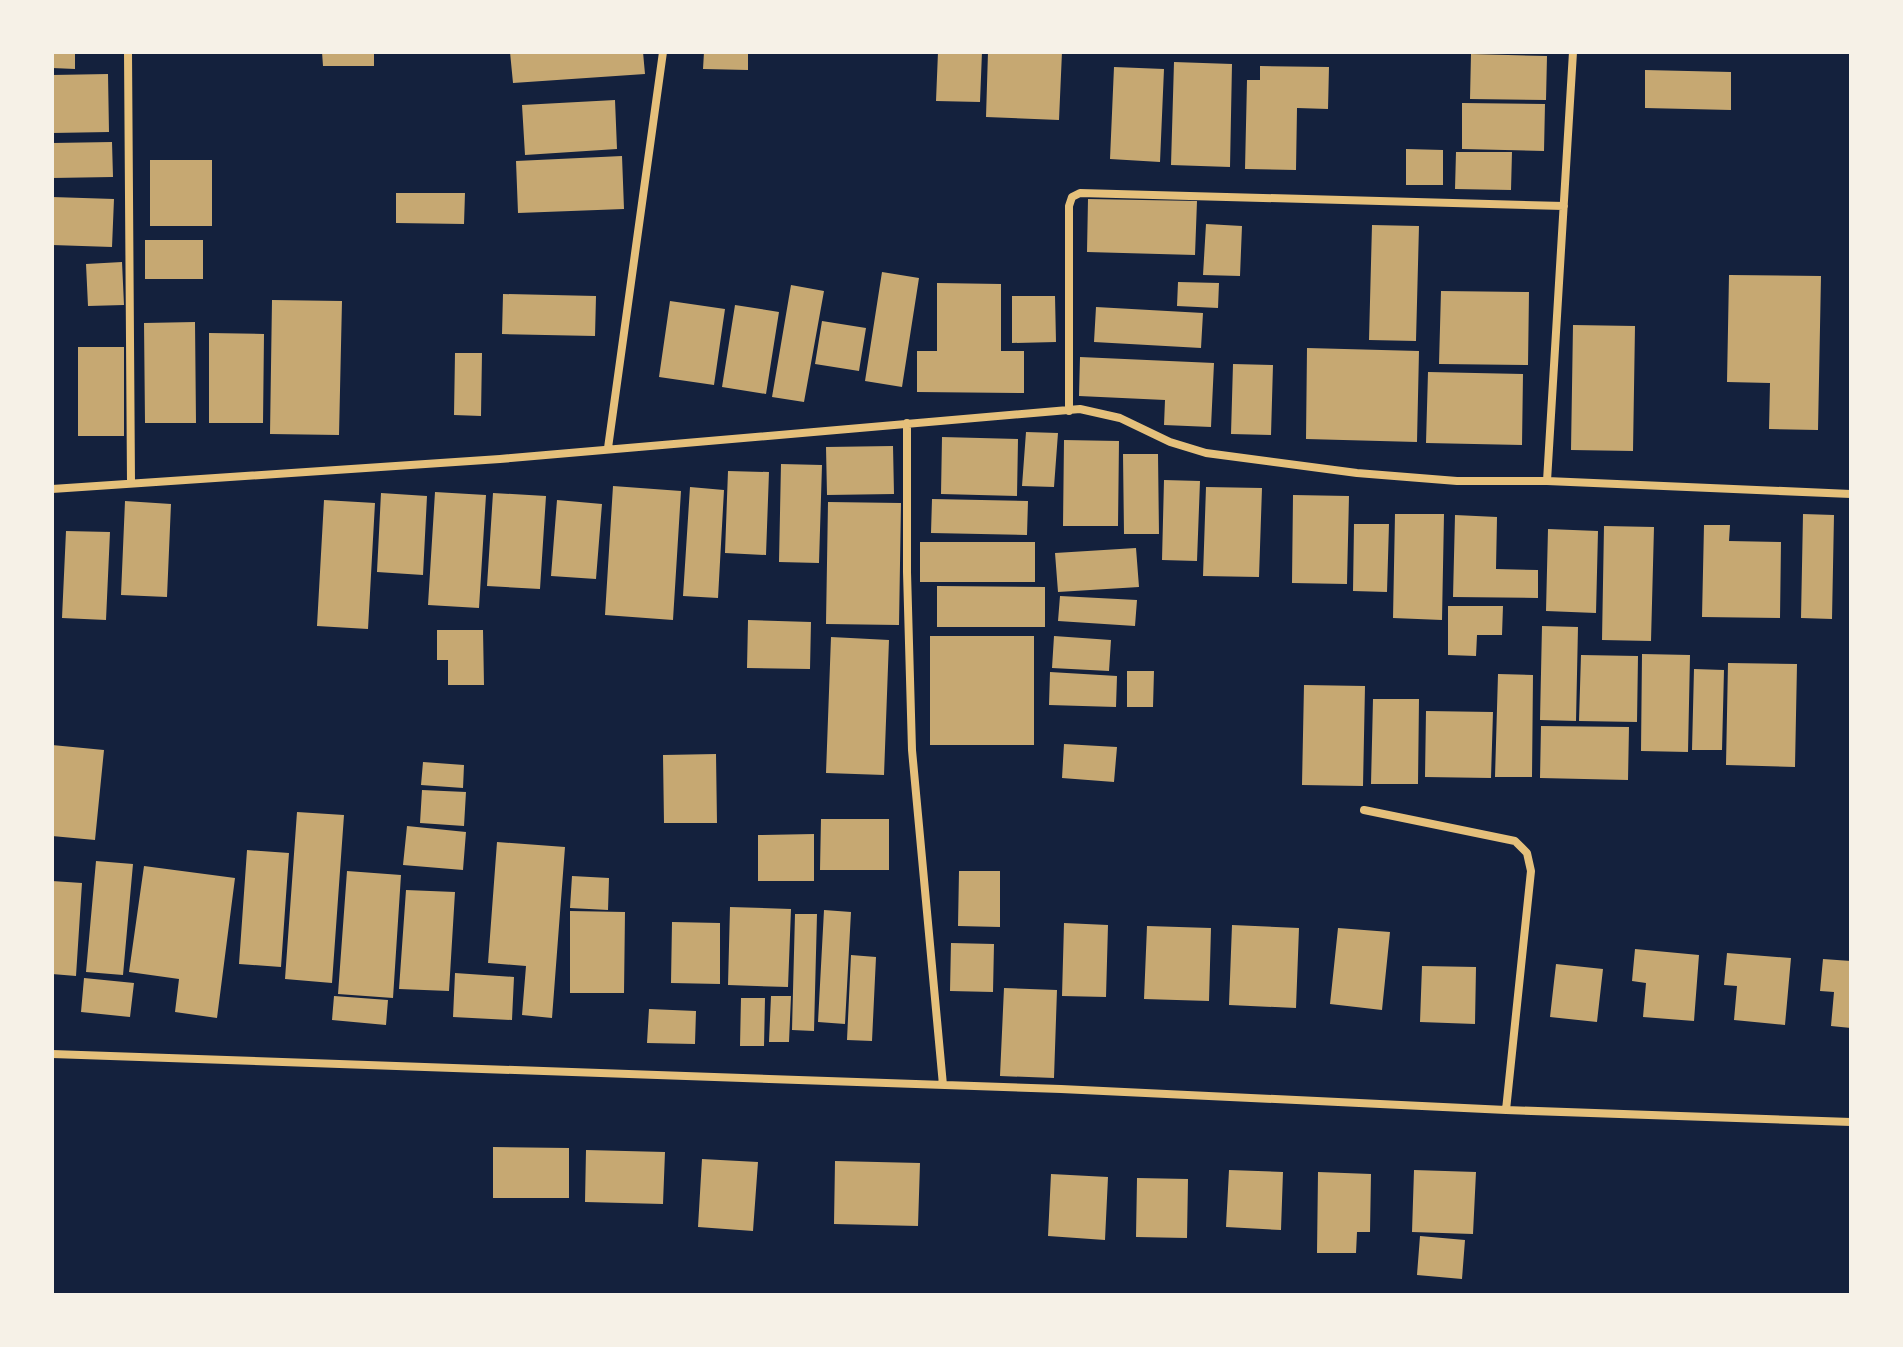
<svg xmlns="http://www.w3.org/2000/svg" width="1903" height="1347" viewBox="0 0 1903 1347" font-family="Overpass,sans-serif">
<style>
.building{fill:#c6a872}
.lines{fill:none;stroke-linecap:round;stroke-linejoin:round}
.minor{stroke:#e5c07b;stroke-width:8}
</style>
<rect width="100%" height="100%" fill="#14213d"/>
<path class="building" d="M52 52H75V69L52 68Z
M322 52H374V66H323Z
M510 52H643L645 74 513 83Z
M704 52H748V70L703 69Z
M938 52H982L980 102 936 101Z
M988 52H1062L1059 120 986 117Z
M1471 54 1547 56 1546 100 1470 99Z
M1174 62 1232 64 1230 167 1171 165Z
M1260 66 1329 67 1328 109 1297 108 1296 170 1245 169 1247 80H1260Z
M1114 67 1164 69 1160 162 1110 159Z
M1645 70 1731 72V110L1645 108Z
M108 74 109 132 52 133V75Z
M615 100 617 149 525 155 522 105Z
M1462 103 1545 104 1544 151 1462 149Z
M112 142 113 177 52 178V143Z
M1406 149 1443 150V185H1406Z
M1456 152H1512L1511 190 1455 189Z
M622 156 624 209 518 213 516 161Z
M150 160H212V226H150Z
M396 193H465L464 224 396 223Z
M52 197 114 199 112 247 52 245Z
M1088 199 1197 201 1195 255 1087 252Z
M1206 224 1242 226 1240 276 1203 275Z
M1372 225 1419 226 1416 341 1369 340Z
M145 240H203V279H145Z
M122 262 124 305 88 306 86 264Z
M882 272 919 278 902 387 865 381Z
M1729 275 1821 276 1818 430 1769 429 1770 383 1727 382Z
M1178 282 1219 283 1218 308 1177 306Z
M937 283 1001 284V351H1024V393L917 392V351H937Z
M791 285 824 291 804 402 772 397Z
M1441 291 1529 292 1528 365 1439 364Z
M503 294 596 296 595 336 502 334Z
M1012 296H1055L1056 342 1012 343Z
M272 300 342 301 339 435 270 434Z
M670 301 725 309 714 385 659 377Z
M735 305 779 312 766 394 722 387Z
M1096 307 1203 313 1201 348 1094 342Z
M822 321 866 328 859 371 815 364Z
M195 322 196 423H145L144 323Z
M1573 325 1635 326 1633 451 1571 450Z
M209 333 264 334 263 423H209Z
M78 347H124V436H78Z
M1307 348 1419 351 1417 442 1306 439Z
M455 353H482L481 416 454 415Z
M1080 357 1214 363 1211 427 1164 425 1165 400 1079 396Z
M1233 364 1273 365 1271 435 1231 434Z
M1428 372 1523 374 1522 445 1426 443Z
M1026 432 1058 433 1054 487 1022 486Z
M942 437 1018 439 1017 496 941 494Z
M1064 440 1119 441 1118 526H1063Z
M893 446 894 494 827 495 826 447Z
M1123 454H1158L1159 534H1124Z
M781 464 822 465 819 563 779 562Z
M728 471 769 472 766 555 725 553Z
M1164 480 1200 481 1197 561 1162 560Z
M613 486 681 491 673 620 605 615Z
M690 487 724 490 718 598 683 596Z
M1206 487 1262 488 1259 577 1203 576Z
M435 492 486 495 479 608 428 605Z
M381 493 427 496 423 575 377 572Z
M493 493 546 496 540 589 487 586Z
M1293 495 1349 496 1347 584 1292 583Z
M932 499 1028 501 1027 535 931 533Z
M324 500 375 503 368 629 317 626Z
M557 500 602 504 596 579 551 576Z
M125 501 171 504 167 597 121 595Z
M828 502 901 503 899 625 826 624Z
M1395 514H1444L1442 620 1393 618Z
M1803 514 1834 515 1832 619 1801 618Z
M1455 515 1497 517 1496 569 1538 570V598L1453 597Z
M1354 524H1389L1387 592 1353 591Z
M1704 525H1730L1729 541 1781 542 1780 618 1702 617Z
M1604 526 1654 527 1651 641 1602 640Z
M1548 529 1598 531 1596 613 1546 611Z
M66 531 110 532 106 620 62 618Z
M920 542H1035V582H920Z
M1136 548 1139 587 1058 592 1055 553Z
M937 586 1045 587V627H937Z
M1060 596 1137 600 1135 626 1058 621Z
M1448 606H1503L1502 635H1477L1476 656 1448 655Z
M748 620 811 622 810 669 747 668Z
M1542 626 1578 627 1576 721 1540 720Z
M437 630H483L484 685H448V660H437Z
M930 636H1034V745H930Z
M1054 636 1111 640 1109 671 1052 668Z
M831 637 889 640 884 775 826 773Z
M1642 654 1690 655 1688 752 1641 751Z
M1581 655 1638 656 1637 722 1579 721Z
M1728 663 1797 664 1795 767 1726 765Z
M1694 669 1724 670 1722 750H1692Z
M1127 671H1154L1153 707H1127Z
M1050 672 1117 676 1116 707 1049 705Z
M1498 674 1533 675 1532 777H1495Z
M1304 685 1365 686 1363 786 1302 785Z
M1373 699H1419L1418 784H1371Z
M1426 711 1493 712 1491 778 1425 777Z
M1541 726 1629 727 1628 780 1540 778Z
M1064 744 1117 747 1114 782 1062 778Z
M52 745 104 750 95 840 52 836Z
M716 754 717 823H664L663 755Z
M423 762 464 765 463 788 421 785Z
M422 790 466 792 464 826 420 823Z
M297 812 344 815 332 983 285 979Z
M821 819H889V870H820Z
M407 826 466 832 463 870 403 865Z
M814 834V881H758V835Z
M497 842 565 847 552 1018 522 1015 526 966 488 963Z
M247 850 289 853 281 967 239 964Z
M96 861 133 864 123 975 86 972Z
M144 866 235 878 217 1018 175 1012 179 979 129 972Z
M347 871 401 875 393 998 338 994Z
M959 871H1000V927L958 926Z
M572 876 609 878 608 910 570 908Z
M52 881 82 883 76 976 52 974Z
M406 890 455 892 449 991 399 989Z
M730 907 791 909 788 987 728 985Z
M824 910 851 912 845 1024 818 1022Z
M570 911 625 912 624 993H570Z
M795 914H817L814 1031 792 1030Z
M672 922 720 923V984L671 983Z
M1064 923 1108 925 1106 997 1062 996Z
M1232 925 1299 928 1296 1008 1229 1005Z
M1147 926 1211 928 1209 1001 1144 999Z
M1338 928 1390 932 1382 1010 1330 1004Z
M951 943 994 944 993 992 950 991Z
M1635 949 1699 955 1694 1021 1643 1017 1646 983 1632 981Z
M1727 953 1791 958 1785 1025 1734 1020 1737 986 1724 985Z
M851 955 876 957 872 1041 847 1040Z
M1823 959 1851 961V1028L1831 1026 1834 992 1820 991Z
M1556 964 1603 969 1597 1022 1550 1017Z
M1422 966 1476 967 1475 1024 1420 1022Z
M455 973 514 977 512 1020 453 1017Z
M84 978 134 983 130 1017 81 1012Z
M1004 988 1057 990 1054 1078 1000 1076Z
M334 996 388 1000 386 1025 332 1020Z
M771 996H791L789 1042H769Z
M741 998H765L764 1046H740Z
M649 1009 696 1011 695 1044 647 1043Z
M493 1147 569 1148V1198H493Z
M586 1150 665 1152 663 1204 585 1202Z
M702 1159 758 1162 753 1231 698 1227Z
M835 1161 920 1163 918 1226 834 1224Z
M1229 1170 1283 1172 1281 1230 1226 1227Z
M1414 1170 1476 1172 1473 1234 1412 1232Z
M1318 1172 1371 1174 1370 1232H1357L1356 1253H1317Z
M1051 1174 1108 1177 1105 1240 1048 1236Z
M1137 1178 1188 1179 1187 1238 1136 1237Z
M1420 1236 1465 1240 1462 1279 1417 1275Z"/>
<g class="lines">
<path class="minor" d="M128 52 131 483
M1069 411V206L1072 197 1080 193 1564 206
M907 423V572L912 750 943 1085
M608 448 663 52
M1547 481 1573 52
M52 489 500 459 1080 409 1120 418 1170 442 1206 453 1357 473 1457 481H1547L1851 494
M1364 810 1515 841 1527 853 1531 871 1506 1110
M52 1054 1061 1089 1506 1110 1851 1122"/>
</g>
<rect width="1903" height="1347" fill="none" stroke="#f6f1e7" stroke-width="108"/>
</svg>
